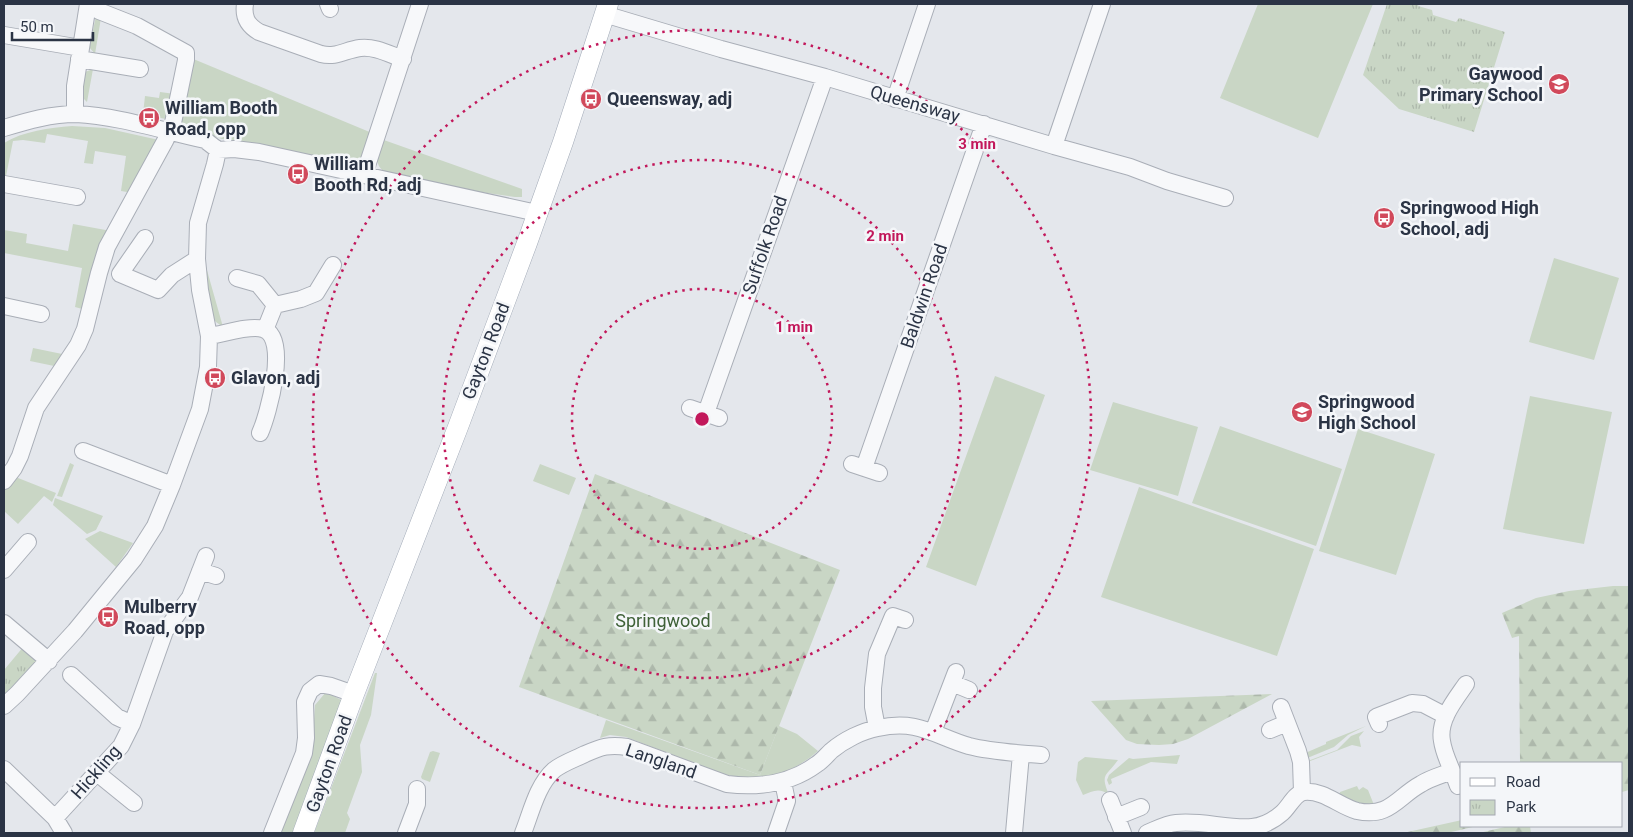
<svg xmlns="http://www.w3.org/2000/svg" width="1633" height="837" viewBox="0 0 1633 837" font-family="Roboto,sans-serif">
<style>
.green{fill:#c9d6c5}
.forest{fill:url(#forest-firs)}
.park{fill:url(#park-tufts)}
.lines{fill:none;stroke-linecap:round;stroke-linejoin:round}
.minor-casing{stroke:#a9aeb7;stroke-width:18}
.major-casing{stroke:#a3abb8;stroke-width:21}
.minor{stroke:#f7f8fa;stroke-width:16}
.major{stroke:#fff;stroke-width:20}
.ring{fill:none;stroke:#c2185b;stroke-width:2.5;stroke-dasharray:2.5 5}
.labels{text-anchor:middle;stroke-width:5;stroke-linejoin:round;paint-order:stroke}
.poi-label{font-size:18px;font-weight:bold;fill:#2b3445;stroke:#f4f6f9;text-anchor:start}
.street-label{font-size:18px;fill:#2b3445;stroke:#f4f6f9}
.park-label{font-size:18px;fill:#3f6138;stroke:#f4f6f9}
.centre{fill:#c2185b;stroke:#f4f6f9;stroke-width:2.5}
.ring-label{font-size:15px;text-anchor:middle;font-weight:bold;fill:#c2185b;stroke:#f4f6f9;stroke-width:5;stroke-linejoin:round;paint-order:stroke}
</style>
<defs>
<pattern id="forest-firs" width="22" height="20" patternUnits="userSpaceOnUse" patternTransform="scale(1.25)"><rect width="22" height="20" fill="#c9d6c5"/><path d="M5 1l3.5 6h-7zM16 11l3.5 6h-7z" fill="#adb8ab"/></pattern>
<pattern id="park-tufts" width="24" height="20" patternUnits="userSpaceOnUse" patternTransform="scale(1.25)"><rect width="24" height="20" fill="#c9d6c5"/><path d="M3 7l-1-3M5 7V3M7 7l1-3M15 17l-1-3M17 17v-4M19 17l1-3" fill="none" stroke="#adb8ab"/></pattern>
</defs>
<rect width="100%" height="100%" fill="#e4e7ec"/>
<path class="green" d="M1258 4H1373L1318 138 1220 98Z
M96 16 101 18 95 54 89 47V38L92 35Z
M191 58 372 133C365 149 365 167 343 164L234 140 222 139 206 133 178 127Z
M93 69 87 102 81 96 85 72Z
M160 92 175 94 170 120 143 114 145 96 159 98Z
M72 126 105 128 159 140 133 193 121 191 126 156 95 151 93 164 84 163 88 141 47 134 45 143 23 140 13 141 6 176 4 175V143C23 131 50 128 72 126Z
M381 139 522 189V197H515L466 190 386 173C372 164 378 153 381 139Z
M73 224 111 231 86 310 75 307 82 268 4 253V230L27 234 26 243 68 251Z
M201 249 223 327 216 322 212 317Z
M1554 258 1619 278 1594 360 1529 342Z
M33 348 67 355 59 367 30 361Z
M995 376 1045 395 976 586 926 567Z
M1530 396 1612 412 1584 544 1503 529Z
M1113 402 1198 427 1178 496 1090 470Z
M1220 426 1342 469 1316 546 1192 503Z
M1358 429 1435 454 1396 575 1319 551Z
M70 463 74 465 62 497 57 496Z
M540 464 576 478 569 495 533 481Z
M13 476 56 493 52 502 44 496 18 524 4 511V488Z
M1139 487 1314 549 1277 656 1101 597Z
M55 498 103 516 96 530 87 534 53 505Z
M100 531 133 543 116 567 85 539Z
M375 673H377L371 715 360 745 362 772 347 813 350 819 345 833H314Z
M326 692 345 702 296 833H279L312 750 315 705Z
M606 720 760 775 779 726 797 734 818 751C793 773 761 784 728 775 715 772 701 766 688 761 668 753 647 745 626 737L610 735 600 738Z
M1366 726 1348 735 1334 747 1305 759 1303 754 1326 744V742Z
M1364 731 1359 737 1361 747 1352 745 1305 763V762L1337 750 1351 736Z
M433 751 440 753 430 782 422 779 421 777 430 752Z
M1180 755 1177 764 1151 762 1111 779 1112 783 1109 785 1107 780 1109 775 1129 758 1133 759Z
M1085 757 1118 760C1106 777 1100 773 1109 795 1100 787 1092 791 1083 795L1076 780 1078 762Z
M1357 786 1359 790 1363 787 1368 790 1374 805 1358 804 1339 795 1340 792Z"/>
<path class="forest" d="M595 474 840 570 760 775 519 687Z
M1613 586H1629V790L1622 792V763H1520L1519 636 1512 638 1502 613 1536 598 1569 591Z
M1272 694 1188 739 1173 744 1159 745 1137 744 1126 740 1091 701Z
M1462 820V826H1477L1447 833H1403Z
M1509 826H1530L1531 833H1479Z"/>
<path class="park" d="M1387 4H1419L1418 6 1432 10 1433 15 1456 22 1459 18 1505 32 1474 132 1399 109 1363 75Z
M24 646 40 661 4 701V670Z"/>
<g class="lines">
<g class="minor-casing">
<path id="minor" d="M245 4C243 17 247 25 259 32L321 54C336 58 345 50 360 48 374 46 389 54 403 59
M328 4 330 9
M604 14 721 49 825 77 1054 146 1130 167 1167 181 1225 198
M4 35 81 48
M79 59 140 69
M895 99 927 4
M75 114V86L88 4
M4 128C27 121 51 114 76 114 119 116 163 131 205 140L218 150 234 149 259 152 537 213
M1054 146 1102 4
M364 175 420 4
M4 184 77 197
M145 238 120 274 158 290 172 275 197 259
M237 278 258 284 275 305
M4 306 41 314
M265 330 275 305 301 299 316 293 333 265
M209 336C224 334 249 325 263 329 290 337 268 415 260 433
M690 408 719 418
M706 413 825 77
M83 451 172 485
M852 464 879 473
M864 468 984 124
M4 481 14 468 20 456 36 408 78 345 85 329 99 273 107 247 165 141 173 123 186 60V53L137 26 99 11 89 4
M4 570 28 542
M200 571 216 576
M4 623 49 661
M71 675 117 717 132 724
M952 683 969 690
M4 706 17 694 75 631 134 559 155 526 172 485 200 409 208 367 209 336 200 290 197 259 198 223 215 164 218 150
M1281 707 1298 751 1301 762 1302 792
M1379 724 1376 717 1412 703 1423 704 1446 716
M877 728 873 707V688L877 654 893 616 905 620
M1270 730 1287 723
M933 732 956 672
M4 769 55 818 64 833
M97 773 134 803
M1458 786C1453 771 1444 756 1442 741 1438 720 1455 700 1466 684
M1110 800 1123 833
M1116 817 1141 807
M55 818 121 746 132 724 165 631 190 597 206 556
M272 833 304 753 306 738 305 702 310 691 319 684 331 686 354 694
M406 833 417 804V789
M523 833C531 813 537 785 554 770 563 763 575 759 585 754 601 747 609 744 627 747L727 784C760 788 790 784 817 764 822 761 826 756 831 751 844 740 862 731 878 728 918 719 935 736 969 746 992 752 1018 753 1041 755
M776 833 787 801 783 782
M1014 833 1021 754
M1147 833C1157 829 1166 824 1176 823 1201 820 1227 829 1252 827 1263 826 1274 820 1282 813 1289 807 1295 793 1304 792 1324 790 1339 806 1357 811 1390 818 1397 797 1421 784 1430 778 1442 775 1452 771"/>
</g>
<g class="major-casing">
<path id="major" d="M303 833 354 694 458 427 527 243 563 142 608 4"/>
</g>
<use href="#minor" class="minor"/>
<use href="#major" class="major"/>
</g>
<g class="ring">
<circle cx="702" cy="419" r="130"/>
<circle cx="702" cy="419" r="259"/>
<circle cx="702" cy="419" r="389"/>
</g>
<defs>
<g id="school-disc" transform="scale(1.125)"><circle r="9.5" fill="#d1495b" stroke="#f4f6f9"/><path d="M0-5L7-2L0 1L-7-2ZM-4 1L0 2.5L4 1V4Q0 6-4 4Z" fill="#fff"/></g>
<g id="bus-disc" transform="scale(1.125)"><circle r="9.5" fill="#d1495b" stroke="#f4f6f9"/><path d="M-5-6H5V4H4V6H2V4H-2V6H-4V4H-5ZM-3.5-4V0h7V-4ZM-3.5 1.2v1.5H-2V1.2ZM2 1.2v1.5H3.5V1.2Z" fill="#fff"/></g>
</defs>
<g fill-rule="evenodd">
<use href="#school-disc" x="1559" y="84"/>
<use href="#bus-disc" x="591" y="99"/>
<use href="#bus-disc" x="149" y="118"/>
<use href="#bus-disc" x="298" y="174"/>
<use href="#bus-disc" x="1384" y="218"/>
<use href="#bus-disc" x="215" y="378"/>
<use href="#school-disc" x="1302" y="412"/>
<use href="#bus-disc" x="108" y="617"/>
</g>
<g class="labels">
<g class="poi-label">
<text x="1543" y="80" text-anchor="end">Gaywood<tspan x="1543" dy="21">Primary School</tspan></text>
<text x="607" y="105">Queensway, adj</text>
<text x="165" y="114">William Booth<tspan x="165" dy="21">Road, opp</tspan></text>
<text x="314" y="170">William<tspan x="314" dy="21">Booth Rd, adj</tspan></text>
<text x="1400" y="214">Springwood High<tspan x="1400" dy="21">School, adj</tspan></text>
<text x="231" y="384">Glavon, adj</text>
<text x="1318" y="408">Springwood<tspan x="1318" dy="21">High School</tspan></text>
<text x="124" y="613">Mulberry<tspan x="124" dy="21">Road, opp</tspan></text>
</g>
<g class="street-label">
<text transform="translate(915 104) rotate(16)" y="6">Queensway</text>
<text transform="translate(765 245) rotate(-71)" y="6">Suffolk Road</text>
<text transform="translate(924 296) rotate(-71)" y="6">Baldwin Road</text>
<text transform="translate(486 351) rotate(-69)" y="6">Gayton Road</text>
<text transform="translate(661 761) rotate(19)" y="6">Langland</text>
<text transform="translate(329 764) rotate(-70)" y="6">Gayton Road</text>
<text transform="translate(96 772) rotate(-49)" y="6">Hickling</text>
</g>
<g class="park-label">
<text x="663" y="627">Springwood</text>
</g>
</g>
<circle cx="702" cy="419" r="8" class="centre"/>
<g class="ring-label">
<text x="977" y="149">3 min</text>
<text x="885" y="241">2 min</text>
<text x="794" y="332">1 min</text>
</g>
<rect width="1633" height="837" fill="none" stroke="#2b3445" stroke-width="10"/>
<rect x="1460" y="762" width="162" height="65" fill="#f4f6f9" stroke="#a4a8b1"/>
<rect x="1470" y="778" width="25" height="8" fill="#ffffff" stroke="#a4a8b1"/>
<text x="1506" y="787" font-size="15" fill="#2b3445">Road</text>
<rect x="1470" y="800" width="25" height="15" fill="url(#park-tufts)" stroke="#a4a8b1"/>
<text x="1506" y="812" font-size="15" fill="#2b3445">Park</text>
<path d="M12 32v8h81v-8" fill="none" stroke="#2b3445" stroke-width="2.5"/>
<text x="20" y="32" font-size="15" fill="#2b3445" stroke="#f4f6f9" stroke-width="4" paint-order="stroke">50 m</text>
</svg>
